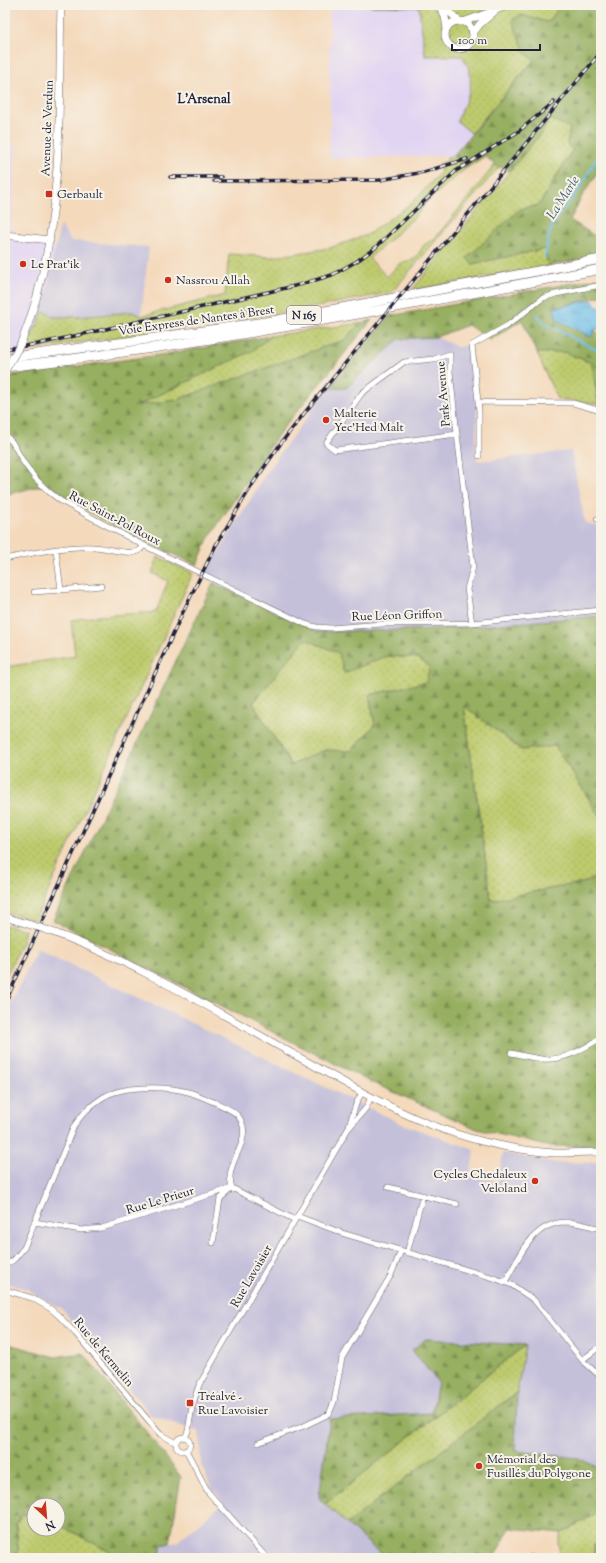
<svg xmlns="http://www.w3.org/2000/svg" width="606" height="1563" viewBox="0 0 606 1563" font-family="'Sorts Mill Goudy',serif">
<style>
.built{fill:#e1d4f3}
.industrial{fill:#c5c0da}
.grass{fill:url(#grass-dots);stroke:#707654}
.forest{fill:url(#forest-firs);stroke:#5c684e;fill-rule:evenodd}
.water{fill:url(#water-ripples);stroke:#487092}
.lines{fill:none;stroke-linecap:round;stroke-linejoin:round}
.stream{stroke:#6ebfe9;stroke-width:2}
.street-casing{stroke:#6c6268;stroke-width:6}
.secondary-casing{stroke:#6c6268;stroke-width:8}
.highway-casing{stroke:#6c6268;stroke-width:10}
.street{stroke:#fff;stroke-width:5}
.secondary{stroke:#fff;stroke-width:7}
.highway{stroke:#fff;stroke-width:9}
.rail-casing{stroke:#22223b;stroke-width:3.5}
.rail{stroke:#f7f3e8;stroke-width:2;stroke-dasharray:6;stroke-linecap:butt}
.secondary-bridge-casing{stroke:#6c6268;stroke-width:8;stroke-linecap:butt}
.secondary-bridge{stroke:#fff;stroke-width:7}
.poi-dot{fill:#c8321e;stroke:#f7f3e8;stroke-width:1.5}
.labels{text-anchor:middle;stroke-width:4;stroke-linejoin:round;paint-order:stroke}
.shield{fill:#f7f3e8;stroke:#62616f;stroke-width:1}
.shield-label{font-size:11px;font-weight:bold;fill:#22223b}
.street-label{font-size:12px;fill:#22223b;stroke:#f7f3e8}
.poi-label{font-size:12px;fill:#22223b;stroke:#f7f3e8;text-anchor:start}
.neighbourhood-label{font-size:13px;font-weight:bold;fill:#22223b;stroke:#f7f3e8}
.water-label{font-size:13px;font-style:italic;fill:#3d5978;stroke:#f7f3e8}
</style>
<defs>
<pattern id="grass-dots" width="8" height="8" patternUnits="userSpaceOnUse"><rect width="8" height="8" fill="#bdcb6d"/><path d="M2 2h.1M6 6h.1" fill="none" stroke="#a2ae5f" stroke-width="1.8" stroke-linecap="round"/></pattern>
<pattern id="forest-firs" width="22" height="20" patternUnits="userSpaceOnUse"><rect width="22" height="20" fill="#96af60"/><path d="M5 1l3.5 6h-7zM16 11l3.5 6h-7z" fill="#7a8e50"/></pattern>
<pattern id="water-ripples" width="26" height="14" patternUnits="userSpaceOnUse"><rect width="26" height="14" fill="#6ebfe9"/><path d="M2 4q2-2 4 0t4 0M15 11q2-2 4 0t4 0" fill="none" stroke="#5a9bbe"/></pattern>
</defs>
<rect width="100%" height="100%" fill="#f7f3e8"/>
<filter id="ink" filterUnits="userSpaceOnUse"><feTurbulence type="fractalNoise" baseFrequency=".025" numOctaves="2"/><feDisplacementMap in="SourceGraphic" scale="8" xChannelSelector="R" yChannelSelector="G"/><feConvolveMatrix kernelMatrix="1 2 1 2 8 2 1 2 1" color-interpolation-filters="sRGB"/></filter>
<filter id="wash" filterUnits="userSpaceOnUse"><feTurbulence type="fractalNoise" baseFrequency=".012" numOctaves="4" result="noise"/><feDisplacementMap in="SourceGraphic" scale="16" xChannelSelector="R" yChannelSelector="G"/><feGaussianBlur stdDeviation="0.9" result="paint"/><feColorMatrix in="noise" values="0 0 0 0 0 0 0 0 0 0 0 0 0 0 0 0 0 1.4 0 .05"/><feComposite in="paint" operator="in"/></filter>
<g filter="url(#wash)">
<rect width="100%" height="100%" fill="#f4d9bb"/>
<path class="built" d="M330 7H419L425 56H461L468 65 471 75 468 93 457 121 471 133 453 156 330 158Z
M5 144 16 145 10 240 32 243 42 247 55 248 43 311 25 350 11 351 13 344 5 345Z"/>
<path class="industrial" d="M60 225 71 241 149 247 141 316 54 317 43 311Z
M436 337 457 347 470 345 477 408 476 458 479 461 571 451 585 523 601 526V616L440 629 318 632 204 577 269 468 328 389 346 388 399 339Z
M37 949 402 1124 475 1150 470 1175 498 1182 503 1153 556 1163 601 1162V1469L578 1458 515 1451 517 1392 525 1345 412 1350 438 1382 432 1413 330 1419 319 1498 385 1558H161V1545L177 1542 223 1503 211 1487 201 1465 199 1431 183 1427 151 1415 63 1310 27 1289 5 1283V1015Z"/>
<path class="grass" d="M369 5H561L548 23 521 15 534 60 471 133 457 121C467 97 479 79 462 56H425L419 7 369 6Z
M550 118 570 128 567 145 573 149 539 205 520 209 472 264 545 249 548 266 412 290 542 132Z
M453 156 465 169 426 202 419 213 384 245 369 258 387 277 400 263 415 259 424 245 435 238 495 165 499 167 392 292 322 306 199 326 25 350 43 311 54 317H78L132 312 141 316 225 295 229 254 272 257 330 248 367 235 413 202 441 172 439 164 447 161V157Z
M361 323 344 340 176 400 136 406 251 351 271 336Z
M564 352 592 363 598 404 557 399 537 353Z
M158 557 193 573 35 920 5 912V667L75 656 71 620 97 616 156 612 168 581 152 573Z
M305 639 339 653 344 673 387 656 418 658 430 667 427 682 369 695 375 725 351 751 325 750 291 765 253 703Z
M464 705 521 750 555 746 601 818V874L586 882 491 900Z
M5 925 25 930 23 940 5 979Z
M525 1345 517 1392 347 1524 325 1504Z
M601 1511V1542L594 1545V1558H561L558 1543 561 1533Z
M22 1514 34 1517V1529H58V1524L121 1558H19L16 1524Z"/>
<path class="forest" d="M561 5H601V168L582 196 570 220 598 238 601 236V255L548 266 545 249 472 264 467 258 520 209 539 205 573 149 567 145 570 128 550 119 542 132 509 171 495 165 485 156 465 169 453 156 534 60 525 53 512 20 521 15 548 22Z
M601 278V296L554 308 592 337 594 330 601 335V406L598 404 592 363 564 352 537 353 522 320 490 340 468 325 436 337 399 339 346 388 328 389 390 316Z
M372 320 280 432 208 539 197 565 126 533 78 506 47 484 5 495V383L13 375 160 355 271 336 252 351 138 405 176 400 344 340 361 323Z
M213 583 318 632 440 629 601 616V818L555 746 522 750 464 706 491 900 586 882 601 874V1146H547L477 1129 371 1082 53 920ZM305 639 339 653 344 673 387 656 418 658 430 667 426 682 369 695 375 725 351 751 325 750 291 765 253 703Z
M426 1339 525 1345 325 1504 319 1498 330 1419 432 1413 438 1382 412 1350Z
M12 1345 55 1357 83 1353 152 1439 181 1477 170 1543 161 1545V1558H121L58 1524V1505H34V1517L22 1514 16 1524 19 1558H5V1346Z
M517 1392 515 1451 578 1458 601 1469V1511L561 1533 510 1528 494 1558H385L347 1524Z
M601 1542V1558H594V1545Z"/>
<path class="water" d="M592 300 601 309V328L594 330 592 337 557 320 554 308Z"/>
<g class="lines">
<path class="stream" d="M593 5 601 21
M545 257 549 234 553 225 560 213 578 191 601 151
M536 314 544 323 601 352"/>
</g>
</g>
<g filter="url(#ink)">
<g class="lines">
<g class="street-casing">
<path id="street" d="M478 402 573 403 601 411
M457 434 335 450 326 443 362 393 404 362 434 359 450 354V372L457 434 473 567 467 589 472 623
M5 435 12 442 24 463 35 478 48 491 61 501 137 542 305 624 316 627 331 628 382 624 472 623 601 610
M479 456V411L472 345 508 325 543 298 556 294 601 285
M597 519 601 520
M5 559C31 553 68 545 94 547 105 547 132 557 140 550 142 549 142 547 143 545
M61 590 101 586
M34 592 61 590 56 550
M511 1053C521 1055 532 1058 542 1059 564 1061 583 1049 601 1038
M362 1092 356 1104 348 1129 366 1108 371 1097
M388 1187 457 1204
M297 1216 345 1234 494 1278 512 1285 534 1300 582 1360 601 1377
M35 1222 81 1230 102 1228 232 1188
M213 1243 220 1199 231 1189
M407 1253 423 1195
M5 1264C14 1263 18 1254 24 1248L74 1126C81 1115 91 1105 102 1098 122 1085 166 1086 188 1092 197 1094 205 1099 214 1102 225 1107 240 1112 243 1126 247 1143 231 1159 230 1176 230 1180 231 1184 232 1188L295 1220
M505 1282C519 1258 532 1223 565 1222 577 1222 589 1226 601 1229
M5 1290 32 1298 51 1309 59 1316 76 1334 160 1434 176 1443
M582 1360 601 1346
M176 1444a7 7 0 1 1 14 0a7 7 0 1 1-14 0Z
M185 1438 188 1431 192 1407 199 1385 348 1129
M258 1443 304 1426 329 1414 334 1402 342 1358 391 1275 401 1251
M186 1450 208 1492 267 1558
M530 1558 531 1557"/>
</g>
<g class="secondary-casing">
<path id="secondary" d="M439 5 445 17 447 28
M442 5 460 22
M445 35a14 14 0 1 1 28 0a14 14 0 1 1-28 0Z
M463 22 510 5
M473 33 480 24 495 11
M5 235 50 240
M21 343C65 236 58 118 61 5
M5 917 31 925
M44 929C138 962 225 1017 313 1065 356 1089 399 1114 445 1130 478 1142 520 1151 555 1153 570 1153 586 1152 601 1152"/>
</g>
<g class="highway-casing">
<path id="highway" d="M5 358 134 341 272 321 601 259
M5 367C205 345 403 306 601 269"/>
</g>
<use href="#street" class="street"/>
<use href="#secondary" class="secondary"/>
<use href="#highway" class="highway"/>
<g class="rail-casing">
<path id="rail" d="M170 177H221
M214 181 380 180 424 172 467 159
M5 349 38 344 106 329 299 285 332 275 357 261 375 248 456 171 519 131 554 102
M5 1003 182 614 216 545 252 485 281 443 306 411 601 52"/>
</g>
<use href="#rail" class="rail"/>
<g class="secondary-bridge-casing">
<path id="secondary-bridge" d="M5 371 21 343
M31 925 44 929"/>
</g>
<use href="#secondary-bridge" class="secondary-bridge"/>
</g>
</g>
<g class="poi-dot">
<rect x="45" y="190" width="8" height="8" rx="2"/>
<circle cx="23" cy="264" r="4"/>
<circle cx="168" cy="280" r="4"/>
<circle cx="326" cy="420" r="4"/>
<circle cx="535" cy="1181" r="4"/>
<rect x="186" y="1399" width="8" height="8" rx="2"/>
<circle cx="479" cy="1466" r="4"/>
</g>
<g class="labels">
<rect class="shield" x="287" y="306" width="34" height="18" rx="3"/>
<g class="shield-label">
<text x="304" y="319">N 165</text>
</g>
<g class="street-label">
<text transform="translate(47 128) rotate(-88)" y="4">Avenue de Verdun</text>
<text transform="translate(196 320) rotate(-8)" y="4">Voie Express de Nantes à Brest</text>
<text transform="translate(443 394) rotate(-95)" y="4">Park Avenue</text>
<text transform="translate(115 518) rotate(28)" y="4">Rue Saint-Pol Roux</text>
<text transform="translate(397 615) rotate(-2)" y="4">Rue Léon Griffon</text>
<text transform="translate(160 1200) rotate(-17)" y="4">Rue Le Prieur</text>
<text transform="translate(251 1276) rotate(-60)" y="4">Rue Lavoisier</text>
<text transform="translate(104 1352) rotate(50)" y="4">Rue de Kermelin</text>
</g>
<g class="poi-label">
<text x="57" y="198">Gerbault</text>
<text x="31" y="268">Le Prat'ik</text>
<text x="176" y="284">Nassrou Allah</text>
<text x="334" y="417">Malterie<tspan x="334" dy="14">Yec'Hed Malt</tspan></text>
<text x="527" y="1178" text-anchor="end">Cycles Chedaleux<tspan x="527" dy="14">Veloland</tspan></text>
<text x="198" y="1400">Tréalvé -<tspan x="198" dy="14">Rue Lavoisier</tspan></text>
<text x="487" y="1463">Mémorial des<tspan x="487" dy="14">Fusillés du Polygone</tspan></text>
</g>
<g class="neighbourhood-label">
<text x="204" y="103">L'Arsenal</text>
</g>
<g class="water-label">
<text transform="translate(562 197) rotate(-57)" y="5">La Marle</text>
</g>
</g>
<rect width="606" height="1563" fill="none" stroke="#f7f3e8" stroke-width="20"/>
<g transform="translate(46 1517) rotate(154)"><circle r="19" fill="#f7f3e8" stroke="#a29fa3"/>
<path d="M0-3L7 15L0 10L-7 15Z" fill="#c8321e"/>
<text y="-6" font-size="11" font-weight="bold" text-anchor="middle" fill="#22223b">N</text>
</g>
<path d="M452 44v6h88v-6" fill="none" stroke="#22223b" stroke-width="2"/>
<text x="458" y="44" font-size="12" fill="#22223b" stroke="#f7f3e8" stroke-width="3" paint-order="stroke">100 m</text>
</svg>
